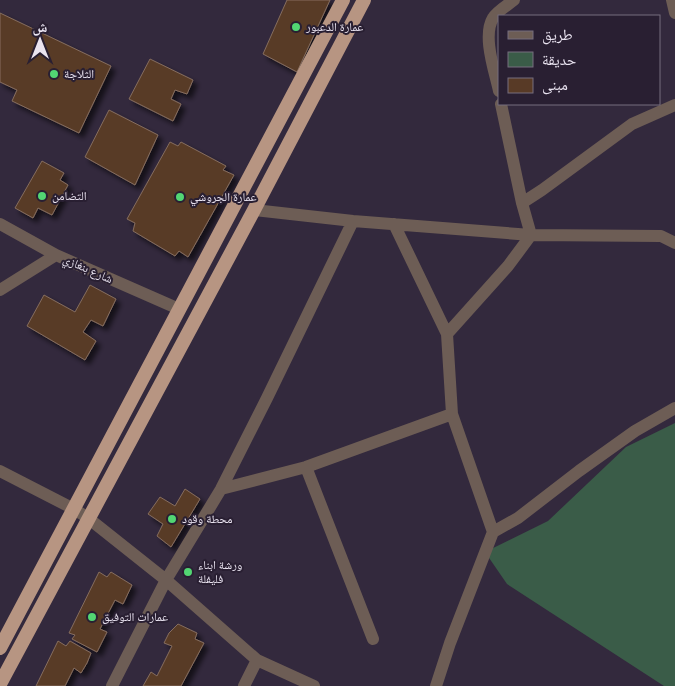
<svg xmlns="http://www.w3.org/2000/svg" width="675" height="686" viewBox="0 0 675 686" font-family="'PT Serif','Noto Naskh Arabic',serif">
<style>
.green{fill:#3a5c48}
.building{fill:#583a26;stroke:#856d5e;filter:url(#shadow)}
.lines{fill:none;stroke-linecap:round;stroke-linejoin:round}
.minor{stroke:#6d5d55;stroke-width:12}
.trunk{stroke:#b79582;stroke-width:14}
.poi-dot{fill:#52d673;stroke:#291f32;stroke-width:2}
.labels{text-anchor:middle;stroke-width:4;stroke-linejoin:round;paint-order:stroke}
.poi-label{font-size:12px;fill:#eae4f1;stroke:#291f32;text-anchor:start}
.street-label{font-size:12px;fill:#eae4f1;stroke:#291f32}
</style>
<defs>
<filter id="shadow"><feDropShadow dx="4.5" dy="4.5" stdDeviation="2.5" flood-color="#0009"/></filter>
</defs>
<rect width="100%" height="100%" fill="#33293d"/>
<path class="green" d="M675 423V686H664L507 584 485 552 548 521 626 447Z"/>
<path class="building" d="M287 0H330L297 72 263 54Z
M0 13 111 66 79 133 12 101 17 90 0 82Z
M150 59 193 80 187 94 175 90 171 99 181 104 173 121 129 99Z
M109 110 158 135 135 185 85 157Z
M170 142 178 146 181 142 226 166 223 170 234 175 188 257 179 251 175 256 133 231 135 223 127 219Z
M42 161 64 173 60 180 68 185 52 215 38 208 33 218 15 208Z
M90 285 116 299 103 326 91 320 83 332 96 341 85 360 27 326 44 295 75 312Z
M185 489 200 499 171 547 157 536 163 524 148 514 160 497 175 506Z
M99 572 107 577 111 572 132 585 123 604 115 600 100 629 107 632 97 652 72 639 75 635 69 633Z
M178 624 197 633 195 639 204 643 181 686H143L151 672 157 676 172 646 164 643 169 633Z
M58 641 66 646 70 641 91 653 87 663 81 673 74 668 65 686H36Z"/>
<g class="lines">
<path class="minor" d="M672 0 675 13
M499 91C495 72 482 36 493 18 497 11 508 5 514 0
M522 203 542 190 632 124 675 105
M254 210 353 221 531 235 661 236 675 243
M0 224 56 255 179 309
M394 224 447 334 452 414 493 532
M0 290 56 255
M447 334 508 266 531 235 522 203 501 104
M306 467 373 639
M0 471 74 509 88 518 166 580 257 660 314 686
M221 489 306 467 452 414
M112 686 166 580 221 489 267 398 353 221
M244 686 257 660
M436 686 450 643 493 532 518 518 579 471 635 431 675 408"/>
<path class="trunk" d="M0 648 343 0
M0 684 254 210 364 0"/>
</g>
<g class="poi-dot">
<circle cx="296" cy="27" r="5"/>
<circle cx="54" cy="74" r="5"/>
<circle cx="42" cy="196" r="5"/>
<circle cx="180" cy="197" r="5"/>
<circle cx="172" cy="519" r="5"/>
<circle cx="188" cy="572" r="5"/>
<circle cx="92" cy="617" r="5"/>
</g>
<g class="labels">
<g class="poi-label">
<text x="306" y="31">عمارة الدعبور</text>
<text x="64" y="78">الثلاجة</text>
<text x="52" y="200">التضامن</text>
<text x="190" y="201">عمارة الجروشي</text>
<text x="182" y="523">محطة وقود</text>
<text x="198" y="569">ورشة ابناء<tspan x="198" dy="14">فليفلة</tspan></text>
<text x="102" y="621">عمارات التوفيق</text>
</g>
<g class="street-label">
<text transform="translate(88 269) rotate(24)" y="4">شارع بنغازي</text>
</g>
</g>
<rect x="498" y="15" width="162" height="90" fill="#291f32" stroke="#766e7e"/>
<rect x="508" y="31" width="25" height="8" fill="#6d5d55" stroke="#766e7e"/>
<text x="542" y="40" font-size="15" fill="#eae4f1">طريق</text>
<rect x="508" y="52" width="25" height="15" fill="#3a5c48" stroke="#766e7e"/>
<text x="542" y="65" font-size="15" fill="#eae4f1">حديقة</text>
<rect x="508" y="78" width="25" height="15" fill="#583a26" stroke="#766e7e"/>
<text x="542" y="90" font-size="15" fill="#eae4f1">مبنى</text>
<g transform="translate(40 40)" stroke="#291f32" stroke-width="4" paint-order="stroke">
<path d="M0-4L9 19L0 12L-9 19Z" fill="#eae4f1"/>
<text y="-8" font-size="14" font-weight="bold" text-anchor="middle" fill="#eae4f1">ش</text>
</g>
</svg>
